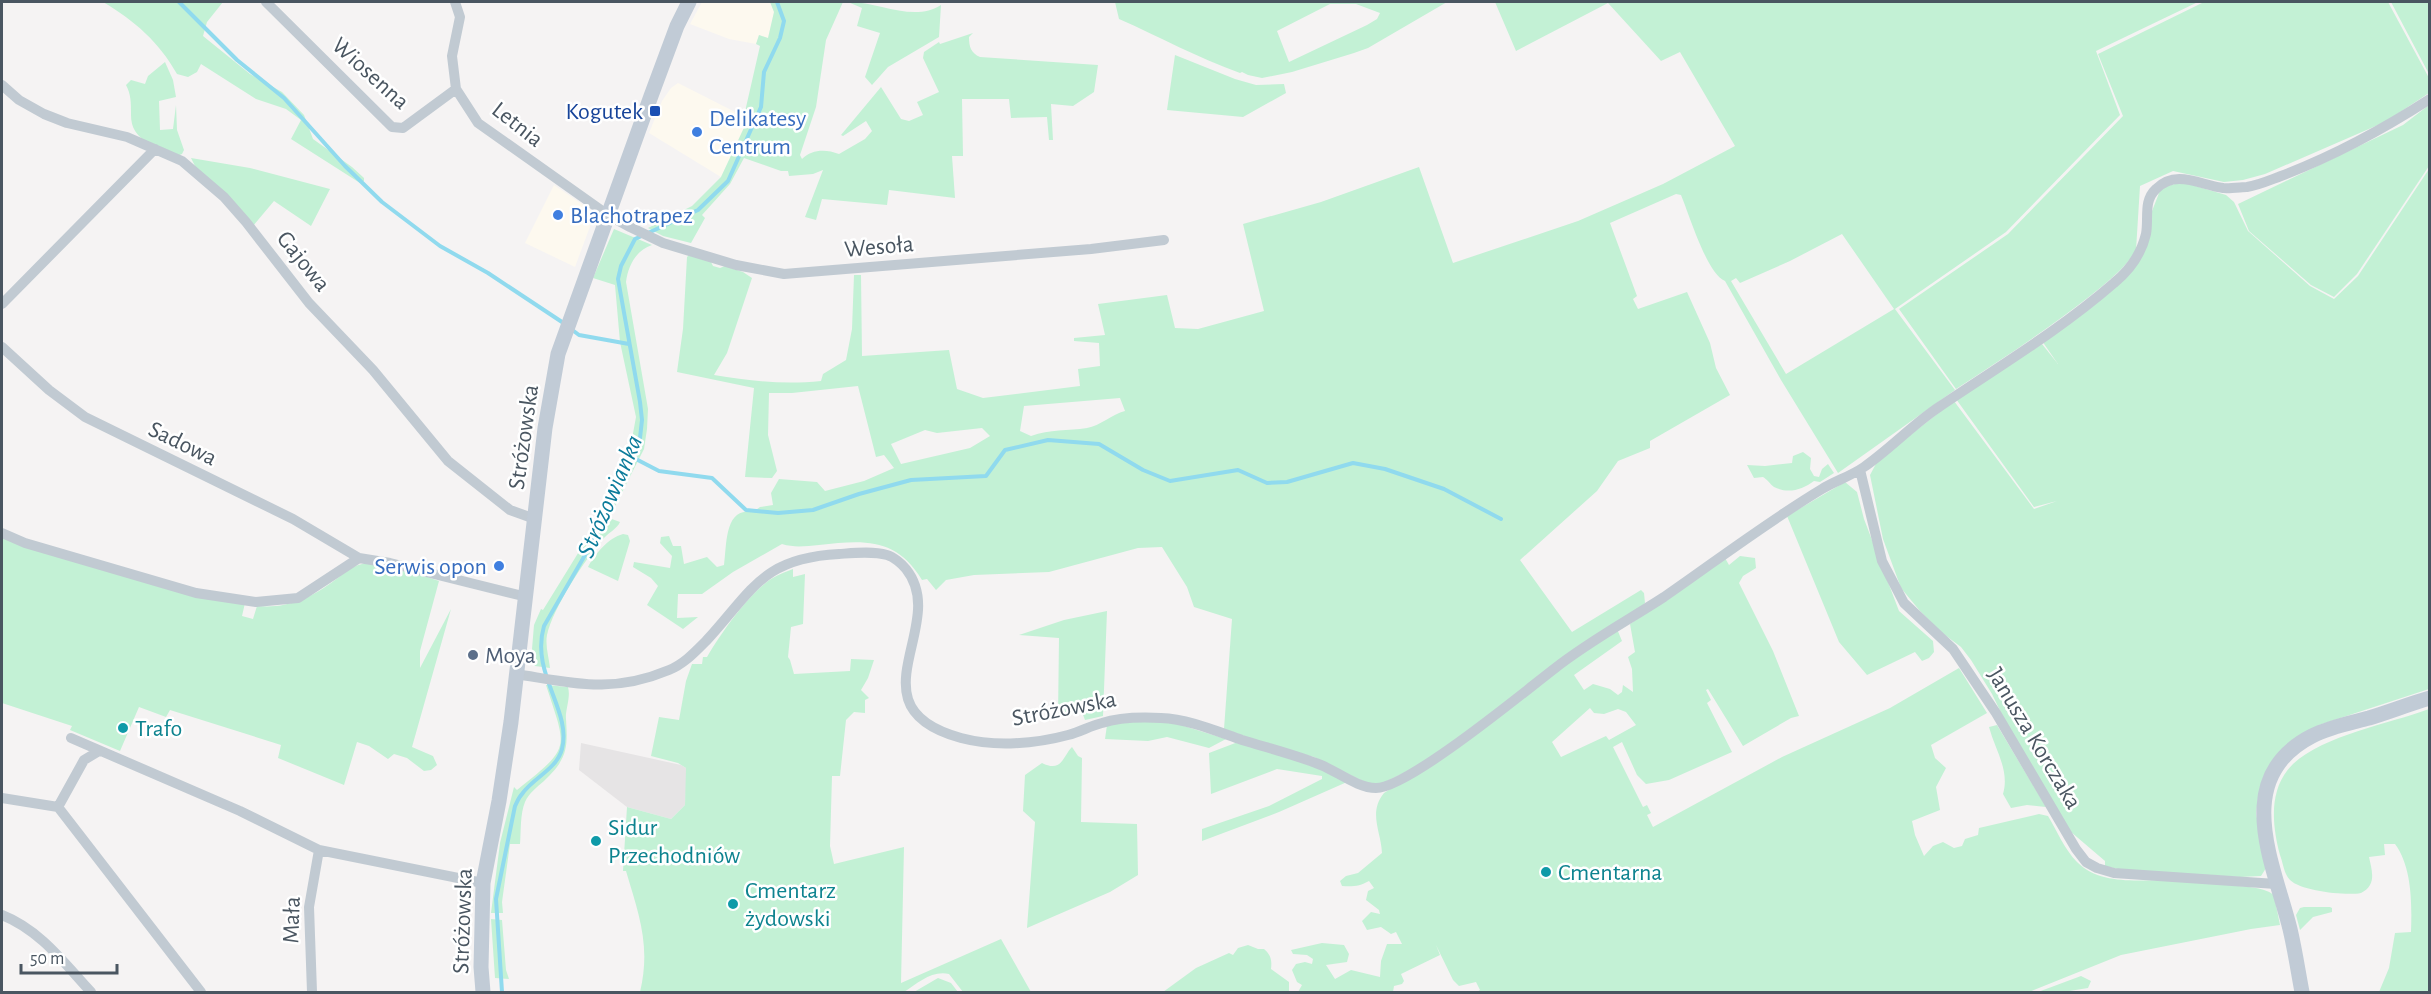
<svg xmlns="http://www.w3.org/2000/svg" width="2431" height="994" viewBox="0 0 2431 994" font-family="'Alegreya Sans',sans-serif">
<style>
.commercial{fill:#fdf9ef}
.education{fill:#e6e4e5}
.green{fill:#c3f1d5;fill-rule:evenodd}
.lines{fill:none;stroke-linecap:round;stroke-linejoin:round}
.stream{stroke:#90daee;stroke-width:4}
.street{stroke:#c1cad2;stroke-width:10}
.secondary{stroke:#c1cbd6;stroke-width:15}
.transit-dot{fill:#1a4fb4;stroke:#fff;stroke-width:2}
.shop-dot{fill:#3f7fe0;stroke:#fff;stroke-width:2}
.service-dot{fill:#5c6f8a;stroke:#fff;stroke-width:2}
.culture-dot{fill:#0f9aa8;stroke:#fff;stroke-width:2}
.labels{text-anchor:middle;stroke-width:5;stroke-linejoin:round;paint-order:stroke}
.street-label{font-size:24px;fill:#4a5661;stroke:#fff}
.transit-label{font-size:24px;fill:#164399;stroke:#fff;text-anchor:end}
.shop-label{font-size:24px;fill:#366cbe;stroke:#fff;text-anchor:start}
.service-label{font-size:24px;fill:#4e5e75;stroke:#fff;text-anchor:start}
.culture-label{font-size:24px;fill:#0d838f;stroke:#fff;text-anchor:start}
.water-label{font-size:26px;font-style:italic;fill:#0c7c9b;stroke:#fff}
</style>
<rect width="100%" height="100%" fill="#f5f3f3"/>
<path class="commercial" d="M702 2H770L774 12 768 38 759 35 756 44 729 39 690 24Z
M678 83 749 119 721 177 649 133 662 101 671 88Z
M554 185 595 213 575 267 525 243Z"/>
<path class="education" d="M581 743 681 765 686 768 687 778 685 805 671 819 627 807 579 770Z"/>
<path class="green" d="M103 2H223L207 22 203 36 250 74 282 92 304 115 313 139 352 167 364 178V181L360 183 291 139 301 120 286 109 256 99 201 64 197 72 188 77 177 74C159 42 135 21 103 2Z
M770 2H843L826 40 816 107 800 155 802 159C812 149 826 149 839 154L865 139 872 131 866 121 843 136 841 135 881 87 901 119 909 121 923 115 917 102 939 92 923 58 924 52 939 42 940 44 973 33 969 37C969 47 971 53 980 57L1098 65 1094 92 1073 106 1051 104 1053 140H1049L1047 117 1011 118 1009 99H962L963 156H952L955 198 889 190 887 205 822 199 816 220 805 217 823 170 813 174 789 176 788 171H781L744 158 730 184 702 215 705 218 691 243 663 236 648 228 692 206 721 177 748 119 744 116 760 46 756 44 759 35 768 38 774 12Z
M848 2C877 1 914 23 941 5L939 37 888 67 872 85 865 77 880 33 857 26 862 8Z
M1115 2H1447L1368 48 1354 53 1292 72 1262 78 1248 75 1242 72 1240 73C1198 58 1160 37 1119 19ZM1330 4H1356L1380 13 1377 19 1367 25 1289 62 1277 31Z
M1495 2H2198L2096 51 2120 115 2006 232 1895 309 1955 390 1838 473 1781 380 1725 281C1707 274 1689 214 1681 195L1676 194 1610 223 1637 296 1633 299 1638 309 1687 292 1710 343 1716 368 1730 395 1650 441V448L1618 461 1597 491 1520 560 1572 632 1641 590 1644 593 1645 603 1617 629 1622 641 1574 675 1584 690 1593 684 1610 689 1618 695 1622 692 1623 685 1633 692 1632 669 1628 657 1635 652 1630 624 1725 558 1729 565 1740 556 1755 558 1756 568 1743 576 1739 583 1773 651 1799 716 1791 718 1743 746 1708 689 1706 690 1711 700 1707 703 1732 752 1669 780 1646 784 1637 775 1622 742 1613 747 1643 807 1647 805 1651 813 1647 815 1653 827 1782 757 1890 708 1959 668 1987 713 1931 745 1935 758 1946 768 1936 787 1940 810 1912 821 1915 835 1924 856 1933 846 1943 842 1954 848 1962 846 1965 839 1978 835 1979 828 2039 814 2048 816C2057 831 2065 850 2077 862 2100 885 2137 880 2166 880 2187 881 2209 882 2230 885 2245 887 2262 886 2274 895L2280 925 2251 929 2121 955 2029 992H1477L1480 990 1476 982 1459 986 1453 980 1436 945 1440 955 1401 974 1404 981 1402 984 1394 986 1393 992H1298L1302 985 1297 982 1292 970 1296 964 1305 962 1312 964 1313 959 1307 955 1293 954 1291 950 1322 943 1344 945 1349 954 1347 962 1326 965 1335 979 1351 970 1380 977 1381 961 1387 944H1402L1396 932 1391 934 1381 927 1367 930 1362 921 1371 912 1380 914 1379 910 1366 900 1368 891 1374 888 1369 881C1360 886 1353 887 1342 886L1340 881 1346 876 1358 873 1382 853C1381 831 1368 813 1384 793L1452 749 1375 787 1314 757 1270 745 1224 729 1232 619 1194 607 1187 587 1162 547 1138 548 1049 572 974 575 946 580 936 590 927 579 922 580C896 537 864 540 819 545 806 546 795 548 782 544L733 572 702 594H678L677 618 698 617 683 629 647 605 658 586 651 578 633 567 634 562 670 568 672 556 660 543 661 537 669 536 673 546H681L684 564 707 557 717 567 724 565C727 545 724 507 753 512L760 507 773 505 771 493 779 479 817 482 825 491 864 481 894 468 884 455 876 457 858 386 792 393H769L768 435 777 471 772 478 745 477 754 388 677 372 683 329 687 257 689 255 710 260 713 266 720 268 725 266 743 272 752 278 727 353 714 375C750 381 784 385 821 381L823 374 846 360 852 329 854 275H861L862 356 949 350 957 389 983 398 1080 386 1078 369 1100 366 1099 343 1074 341V338L1105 335 1098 304 1167 295 1175 328 1198 329 1264 311 1243 224 1321 202 1419 167 1453 263 1578 221 1663 184 1735 146 1680 52 1661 61 1608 3 1516 51ZM1842 234 1894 309 1786 374 1731 281 1736 278 1740 283 1790 261ZM1120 398 1125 411C1112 414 1100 426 1087 428 1068 431 1050 429 1031 436L1020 431 1024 406ZM982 428 990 436 970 448 901 464 891 444 925 430 937 433ZM1590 708 1594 713 1604 714 1618 709 1626 712 1636 725 1609 740 1606 736 1561 757 1552 742Z
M2204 2H2388L2429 78V93L2385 122 2265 174 2243 180 2224 182 2173 171 2140 186 2136 250C2126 268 2106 283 2090 296 2047 330 2002 359 1956 389L1899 309 2008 234 2123 116 2098 54Z
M2391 2H2429V74Z
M1175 55 1235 79 1256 85 1284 84 1286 93 1243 117 1167 110Z
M165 62 173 80 176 97 159 101 160 130 173 129 176 105 177 130 184 150 182 154 177 156C155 144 130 142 131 113 131 103 131 94 126 85L131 80 145 84 148 76Z
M2429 105V166L2357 274 2334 297 2311 285 2249 231 2238 204 2403 125Z
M191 158 250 168 330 189 311 226 274 201 253 226 197 170Z
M2429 169V689L2319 725 2294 739 2275 759 2258 798 2256 813 2266 868 2261 876 2240 877 2122 870 2105 866V861L2071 832 2009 729 1992 694 1971 660 1961 647 1941 632 1920 611 1901 588 1883 539 1870 475 1878 460 1954 401 2034 509 2057 501 2034 507 1956 399 2042 344 2058 364 2042 341 2129 270 2161 188 2182 182 2226 195 2234 202 2248 231 2310 286 2334 299 2358 276Z
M614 229 652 245C636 250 628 266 626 282L648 409 647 429 644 449 609 518 620 522C617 529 609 532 604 538 585 559 553 608 547 635 545 646 549 658 550 668L535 666 531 661 534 625 541 609 543 610 596 524 632 439 636 417 620 342 615 285 593 278Z
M1803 452 1811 458 1810 469 1814 476 1819 477 1822 469 1828 464 1834 473 1820 482 1814 481C1802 490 1788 494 1774 487 1771 485 1767 479 1763 477L1754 478 1747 465 1765 466 1792 463 1793 456Z
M1845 482 1857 492 1864 519 1899 611 1933 641 1934 652 1929 658 1922 661 1915 652 1867 675 1839 642 1787 516Z
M623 534 628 535 630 541 618 581 588 567C595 554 608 538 623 534Z
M2 538 245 603 242 616 253 619 257 606C287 609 311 598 335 580 343 574 352 566 362 564 386 559 417 574 439 581L420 651V668L451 609 412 747 433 756 437 765 431 770 424 771 407 758 394 754 388 759 369 746 357 742 344 785 278 758 281 745 170 710 166 717 139 707 120 751 70 730 72 726 2 703Z
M793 569V577L805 574 803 624 791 627 788 657 790 660 794 674 850 671 851 659 874 660 868 678 861 690 869 698 865 700V713L854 712 846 720 840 776H832L830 846 834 864 904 847 901 983 1001 939 1031 992H963L949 974C932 970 918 983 904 992H640C651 946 639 915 626 871H623L627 807 671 819 685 805 686 768 678 763 651 756 659 717 679 720 686 681 692 664H702L703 657H707C722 632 745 599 768 581 775 576 785 572 793 569Z
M1107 611 1103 716 1085 720 1082 712 1058 717 1059 638 1019 635 1064 620Z
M546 685 568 687C571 698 565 710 566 719 568 749 567 759 544 781 537 787 529 793 525 802 520 814 521 831 520 844H510L502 902 503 913H491L500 843 514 787 517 790C572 746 567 750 546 685Z
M2429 709V992H2379L2389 968 2395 933 2411 932C2412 904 2412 867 2395 844H2384L2385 855 2369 857C2372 871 2377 885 2361 893 2346 896 2301 891 2290 880 2284 874 2283 863 2280 855 2272 825 2268 788 2293 764 2324 735 2389 724 2429 709Z
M1168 721 1226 739 1209 748 1167 737 1148 741 1105 739 1107 725 1112 722Z
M1997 725 2046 807 2027 805 2011 808 2003 794C2010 770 1995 750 1989 727Z
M1238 742 1313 765 1347 782 1279 812 1202 841V829L1269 806 1322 779V776L1277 769 1211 794 1209 753Z
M1072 747 1078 756 1082 758 1081 822 1137 824 1138 875 1110 892 1027 928 1035 822 1023 811 1025 775 1042 763C1062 773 1063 756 1072 747Z
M2304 907H2330L2332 908V912L2313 917 2300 930 2296 915 2300 908Z
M491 919 502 920 506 970 509 979 495 978Z
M1248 945 1258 949H1264C1271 955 1272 960 1271 969L1289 982V991L1293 992H1163L1196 968 1229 953 1233 955 1238 948Z
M2081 976 2091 981 2088 988 2063 992H2038Z
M938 978 951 983 958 992H914Z"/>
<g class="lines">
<path class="stream" d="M179 2 237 60 284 98 345 166 382 202 440 246 488 273 565 324
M571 329 579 335 629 344
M632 457 659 471 712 478 746 510 778 513 813 510 859 494 911 480 986 476 1005 450 1048 440 1099 444 1143 470 1170 481 1238 470 1267 483 1287 482 1353 463 1385 469 1444 489 1501 519
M502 992 496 899 515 806C517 802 519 797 522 794 533 778 557 769 562 749 572 710 530 674 544 626L592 543 640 438 642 420 640 402 618 279 621 266 635 239 698 210 728 181 761 107 764 72 780 38 784 21 777 2"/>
<path class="street" d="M266 2 392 127 403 128 456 89
M455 2 460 17 452 56 456 89 478 123 608 215 630 227 663 243 736 265 784 274 1091 249 1164 240
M2 85 19 100 44 114 67 123 127 137 182 161 224 197 246 222 309 303 373 370 448 461 510 510 535 519
M2 304 155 149
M2 347 49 390 85 417 293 519 359 558
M1860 470 1882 561 1904 603 1953 649 1996 713 2076 849 2086 862 2097 868 2114 873 2276 884
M2 533 25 543 196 593 256 602 298 598 359 558 390 563 527 597
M516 674C574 683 612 694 669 670 684 664 695 652 706 641 753 590 762 558 839 554 854 553 873 551 887 555 894 557 902 564 906 569 951 625 848 707 961 738 995 747 1035 744 1068 735 1080 732 1090 726 1102 723 1120 717 1142 717 1161 718 1188 719 1216 731 1242 740 1268 748 1296 755 1321 765 1338 772 1358 788 1376 788 1408 788 1524 692 1554 669 1588 642 1627 621 1664 597 1716 561 1767 522 1822 489 1835 481 1851 476 1864 467 1890 449 1912 425 1939 407 1998 367 2060 330 2114 283 2130 270 2141 255 2146 234 2149 218 2143 201 2156 189 2176 169 2200 185 2223 188 2227 189 2243 187 2247 187 2259 185 2270 180 2281 176 2334 156 2382 130 2430 99
M71 738 240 811 319 850 483 883
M2 798 58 807 201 992
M58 807 84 760 99 751
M2 915C40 930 64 963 91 992
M312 992 309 907 319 850"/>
<path class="secondary" d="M483 992 481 967 483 883 499 801 511 722 545 428 558 354 651 96 677 26 689 2
M2302 992C2298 971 2295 950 2290 929 2274 864 2230 778 2312 736 2329 727 2350 723 2369 718 2389 712 2409 704 2430 698"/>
</g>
<rect class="transit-dot" x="649" y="105" width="12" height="12" rx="3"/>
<g class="shop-dot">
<circle cx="697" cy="132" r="6"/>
<circle cx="558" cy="215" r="6"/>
<circle cx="499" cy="566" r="6"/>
</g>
<circle class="service-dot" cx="473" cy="655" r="6"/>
<g class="culture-dot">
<circle cx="123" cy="728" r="6"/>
<circle cx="596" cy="841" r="6"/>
<circle cx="1546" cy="872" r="6"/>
<circle cx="733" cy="904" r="6"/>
</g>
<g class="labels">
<g class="street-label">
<text transform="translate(371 73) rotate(42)" y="8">Wiosenna</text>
<text transform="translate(518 124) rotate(38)" y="8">Letnia</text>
<text transform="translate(879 246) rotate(-5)" y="8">Wesoła</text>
<text transform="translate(304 261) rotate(51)" y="8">Gajowa</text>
<text transform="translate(523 437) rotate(-82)" y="8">Stróżowska</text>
<text transform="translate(183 443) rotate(26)" y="8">Sadowa</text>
<text transform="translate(1064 708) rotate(-11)" y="8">Stróżowska</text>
<text transform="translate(2035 738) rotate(59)" y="8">Janusza Korczaka</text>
<text transform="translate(291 920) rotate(-88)" y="8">Mała</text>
<text transform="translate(462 921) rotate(-88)" y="8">Stróżowska</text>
</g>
<g class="transit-label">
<text x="643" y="119">Kogutek</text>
</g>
<g class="shop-label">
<text x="709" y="126">Delikatesy<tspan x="709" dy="28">Centrum</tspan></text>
<text x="570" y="223">Blachotrapez</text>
<text x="487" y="574" text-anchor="end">Serwis opon</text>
</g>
<g class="service-label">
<text x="485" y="663">Moya</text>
</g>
<g class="culture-label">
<text x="135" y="736">Trafo</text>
<text x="608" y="835">Sidur<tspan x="608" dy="28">Przechodniów</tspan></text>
<text x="1558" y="880">Cmentarna</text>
<text x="745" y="898">Cmentarz<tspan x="745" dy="28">żydowski</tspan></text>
</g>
<g class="water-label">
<text transform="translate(609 496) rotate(-67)" y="9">Stróżowianka</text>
</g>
</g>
<rect width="2431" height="994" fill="none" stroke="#4a5661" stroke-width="6"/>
<path d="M21 964v9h96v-9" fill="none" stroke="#4a5661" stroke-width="3"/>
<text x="30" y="964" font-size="18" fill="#4a5661" stroke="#ffffff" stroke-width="4.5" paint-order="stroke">50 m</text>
</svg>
